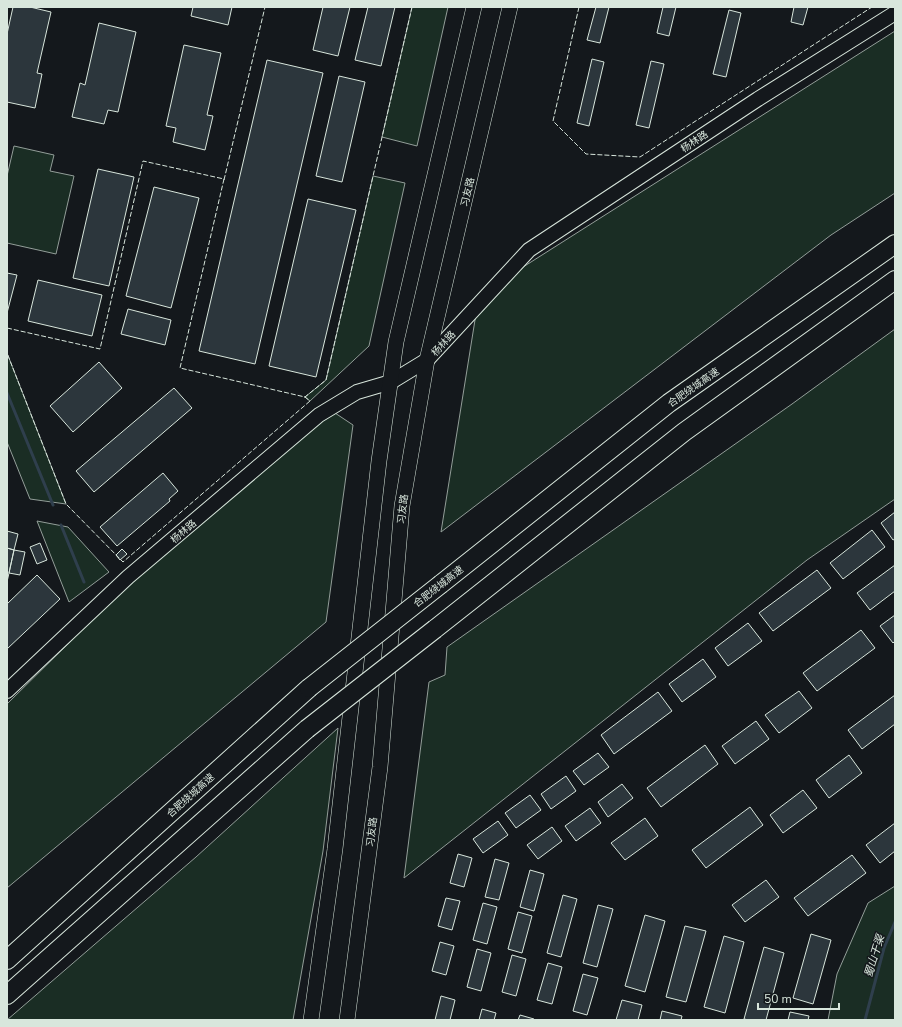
<svg xmlns="http://www.w3.org/2000/svg" width="902" height="1027" viewBox="0 0 902 1027" font-family="'Nunito Sans','Noto Sans SC',sans-serif">
<style>
.green{fill:#1a2d24;stroke:#939e99}
.lines{fill:none;stroke-linecap:round;stroke-linejoin:round}
.stream{stroke:#2f3f4d;stroke-width:3}
.building{fill:#2c363c;stroke:#d8e6dc}
.secondary-casing{stroke:#d8e6dc;stroke-width:16}
.primary-casing{stroke:#d8e6dc;stroke-width:16}
.highway-casing{stroke:#d8e6dc;stroke-width:20}
.secondary{stroke:#14181c;stroke-width:14}
.primary{stroke:#14181c;stroke-width:15}
.highway{stroke:#14181c;stroke-width:18}
.highway-bridge-casing{stroke:#d8e6dc;stroke-width:20;stroke-linecap:butt}
.highway-bridge{stroke:#14181c;stroke-width:18}
.fence{stroke:#d8e6dc;stroke-width:1;stroke-dasharray:5 2;stroke-linecap:butt}
.labels{text-anchor:middle;stroke-width:3;stroke-linejoin:round;paint-order:stroke}
.street-label{font-size:10px;fill:#d8e6dc;stroke:#14181c}
.water-label{font-size:11px;font-style:italic;fill:#d8e6dc;stroke:#14181c}
</style>
<rect width="100%" height="100%" fill="#14181c"/>
<path class="green" d="M412 7H448L417 146 382 137Z
M895 31V193L831 235 441 532 479 295Z
M14 146 54 155 50 171 74 176 56 254 7 243V176Z
M373 176 405 183 369 346 310 401 305 397 326 380Z
M895 329V499L807 560 404 878 429 682 445 675 447 647 792 404Z
M7 353 66 504 30 499 7 442Z
M335 413 353 425 326 622 7 888V704L159 554 307 430Z
M37 521 68 527 109 572 69 602Z
M338 728 323 851 293 1020H7L196 857Z
M895 886V1020H828L837 974 868 903Z"/>
<g class="lines">
<path class="stream" d="M7 393 53 505
M61 525 84 582
M865 1020 884 948 895 922"/>
</g>
<path class="building" d="M13 7H30L51 12 37 73 42 74 35 108 7 102V34Z
M193 7H232L228 25 191 16Z
M323 7H350L338 56 313 50Z
M368 7H395L381 66 355 60Z
M596 7H609L600 43 587 40Z
M663 7H676L669 36 657 33Z
M794 7H808L803 25 791 22Z
M729 10 741 13 726 77 713 74Z
M99 23 136 32 118 112 108 110 104 124 72 117 80 83 85 85Z
M184 45 221 53 207 115 213 116 205 150 173 142 176 128 166 126Z
M592 59 604 62 589 126 577 123Z
M267 60 323 73 255 364 199 351Z
M651 61 664 64 649 128 636 125Z
M339 76 365 82 342 182 316 176Z
M98 169 134 177 109 286 73 278Z
M154 187 199 198 171 308 126 296Z
M308 199 356 210 316 377 269 366Z
M7 273 17 275 7 313Z
M38 280 102 295 92 336 28 321Z
M128 309 171 320 165 345 121 334Z
M99 362 122 388 73 432 50 406Z
M174 388 192 408 94 492 76 471Z
M163 473 178 491 169 499 170 501 117 546 100 527Z
M895 512V539L893 540 881 523Z
M872 530 885 547 843 579 830 563Z
M7 531 18 534 14 550 7 548Z
M40 543 47 560 37 564 30 547Z
M7 548 14 550 7 582Z
M122 549 127 554 120 560 116 555Z
M14 550 25 552 20 575 9 573Z
M895 565V591L870 610 857 593Z
M817 570 831 588 773 631 759 613Z
M37 575 60 599 7 649V604Z
M895 615V641L893 643 880 626Z
M748 623 762 641 728 666 715 648Z
M861 630 875 648 817 691 803 673Z
M703 659 716 677 682 702 669 684Z
M799 691 812 708 779 733 765 715Z
M658 692 672 711 614 754 601 735Z
M895 695V724L862 749 848 730Z
M756 721 769 739 735 764 722 746Z
M705 745 718 764 661 807 647 788Z
M598 753 609 767 584 785 573 771Z
M849 755 862 773 829 798 816 780Z
M566 776 576 791 551 809 541 794Z
M622 784 633 798 608 817 598 802Z
M803 790 817 808 783 833 770 815Z
M530 795 541 810 516 828 505 813Z
M750 807 763 825 706 868 692 850Z
M590 808 601 823 576 841 565 826Z
M645 818 658 836 625 860 611 843Z
M498 821 508 835 483 853 473 839Z
M895 823V851L880 863 866 845Z
M552 827 562 841 538 859 527 845Z
M458 854 472 858 464 887 450 883Z
M852 855 866 873 808 916 794 898Z
M495 859 509 863 499 900 485 897Z
M530 870 544 874 534 911 520 907Z
M766 880 779 897 745 922 732 905Z
M563 895 577 899 561 957 547 953Z
M446 898 460 901 452 930 438 926Z
M483 903 497 907 487 944 473 940Z
M598 905 613 909 597 967 583 963Z
M518 912 532 916 522 953 508 949Z
M645 915 665 921 645 992 625 986Z
M685 926 706 931 686 1002 666 997Z
M811 934 831 940 813 1004 793 998Z
M724 936 744 942 725 1013 704 1007Z
M440 942 454 946 446 975 432 971Z
M764 947 784 953 766 1020H749L744 1019Z
M477 949 491 953 481 991 467 987Z
M512 955 526 959 516 996 502 992Z
M548 963 562 967 552 1004 537 1000Z
M583 974 598 978 587 1015 573 1011Z
M441 996 455 1000 450 1020H435Z
M622 1000 642 1005 638 1020H616Z
M482 1009 496 1013 494 1020H479Z
M662 1011 682 1016 681 1020H660Z
M790 1012 809 1016 808 1020H788Z
M520 1015 534 1019V1020H518Z"/>
<g class="lines">
<g class="secondary-casing">
<path id="secondary" d="M7 691 128 577 319 415 357 392 391 382 427 360 529 250 758 99 895 13"/>
</g>
<g class="primary-casing">
<path id="primary" d="M311 1020 335 849 379 461 396 342 474 7
M347 1020 380 767 402 506 427 360 510 7"/>
</g>
<g class="highway-casing">
<path id="highway" d="M441 584 669 403 895 244
M435 629 684 432 895 280
M7 960 309 688
M7 995 307 729"/>
</g>
<use href="#secondary" class="secondary"/>
<use href="#primary" class="primary"/>
<use href="#highway" class="highway"/>
<g class="highway-bridge-casing">
<path id="highway-bridge" d="M309 688 441 584
M307 729 435 629"/>
</g>
<use href="#highway-bridge" class="highway-bridge"/>
<path class="fence" d="M579 7 553 121 586 154 640 157 872 7
M224 180 265 7
M7 328 100 349 143 161 224 179 180 368 305 397 310 401 123 562 66 504 7 353
M304 397H305L326 380 412 7"/>
</g>
<g class="labels">
<g class="street-label">
<text transform="translate(694 141) rotate(-34)" y="4">杨林路</text>
<text transform="translate(467 192) rotate(-77)" y="4">习友路</text>
<text transform="translate(443 343) rotate(-47)" y="4">杨林路</text>
<text transform="translate(693 387) rotate(-35)" y="4">合肥绕城高速</text>
<text transform="translate(402 509) rotate(-83)" y="4">习友路</text>
<text transform="translate(183 531) rotate(-41)" y="4">杨林路</text>
<text transform="translate(438 586) rotate(-38)" y="4">合肥绕城高速</text>
<text transform="translate(190 795) rotate(-42)" y="4">合肥绕城高速</text>
<text transform="translate(371 832) rotate(-83)" y="4">习友路</text>
</g>
<g class="water-label">
<text transform="translate(874 956) rotate(-73)" y="4">蜀山干渠</text>
</g>
</g>
<rect width="902" height="1027" fill="none" stroke="#d8e6dc" stroke-width="16"/>
<path d="M758 1003v6h81v-6" fill="none" stroke="#d8e6dc" stroke-width="2"/>
<text x="764" y="1003" font-size="12" fill="#d8e6dc" stroke="#14181c" stroke-width="3" paint-order="stroke">50 m</text>
</svg>
